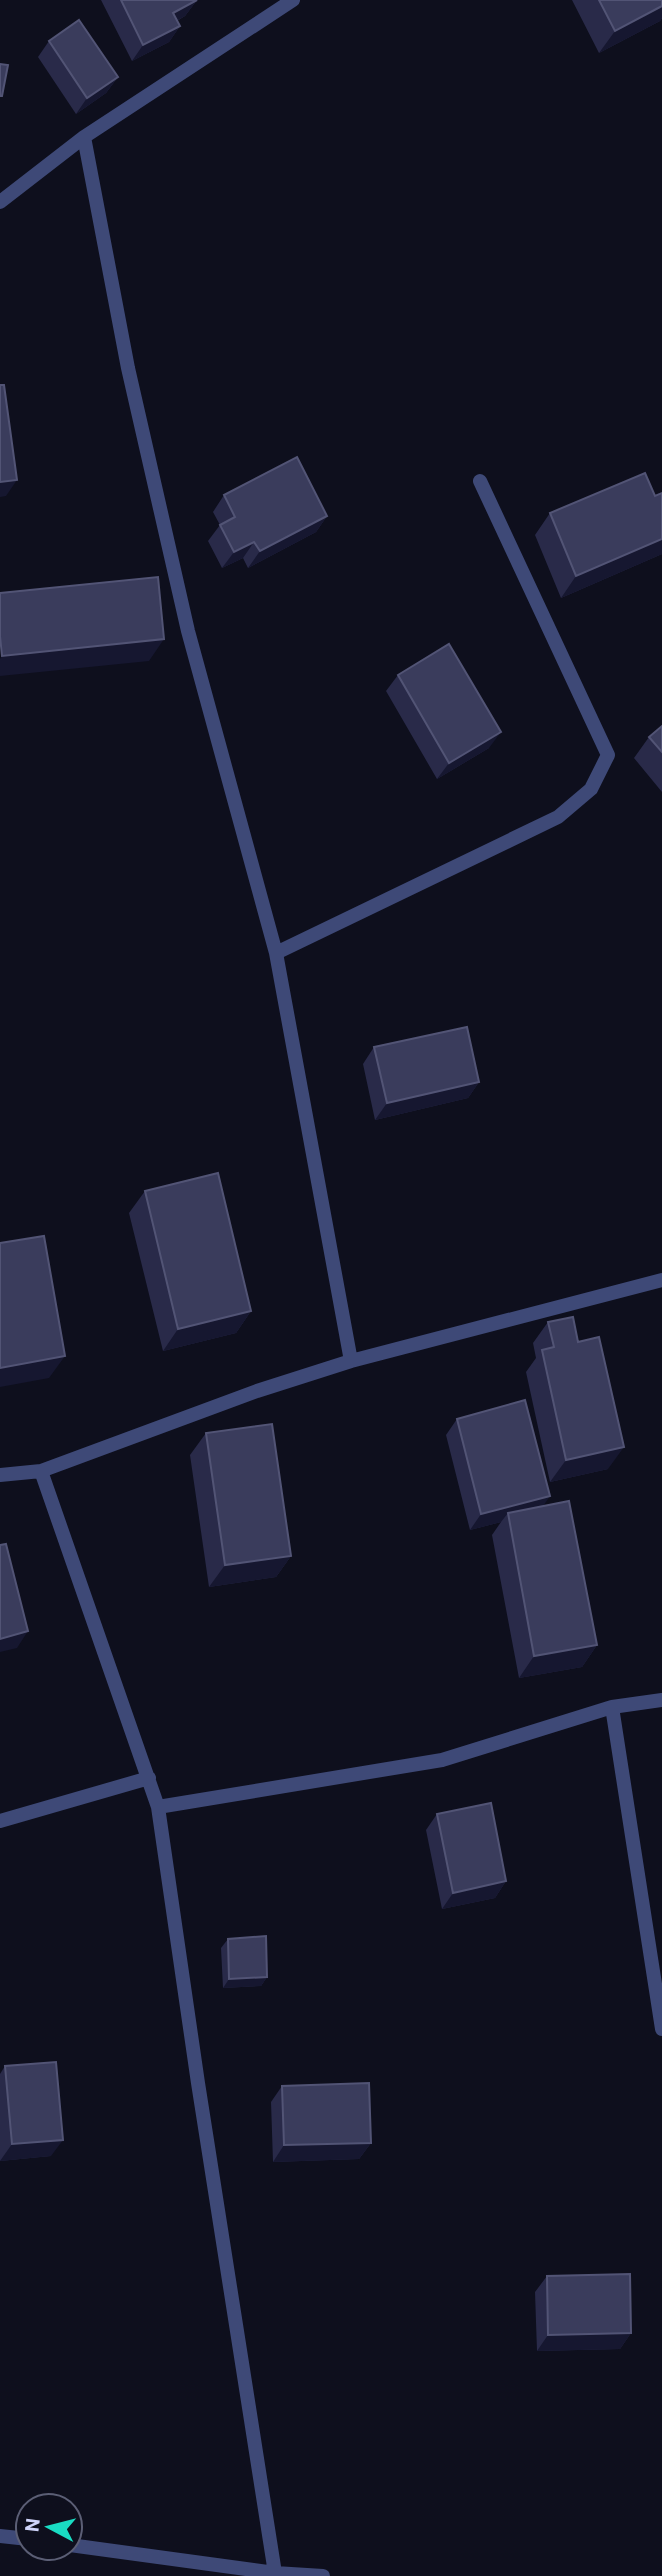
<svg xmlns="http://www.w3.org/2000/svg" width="662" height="2576" viewBox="0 0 662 2576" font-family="Roboto,sans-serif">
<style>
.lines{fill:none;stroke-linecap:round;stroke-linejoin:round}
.minor{stroke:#3e4977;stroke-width:14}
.wall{fill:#292a49}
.shaded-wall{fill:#161730}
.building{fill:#3a3c5c;stroke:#525475;stroke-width:2}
</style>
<rect width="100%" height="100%" fill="#0e0f1d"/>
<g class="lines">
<path class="minor" d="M84 137 293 0
M0 202 84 137 128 368 188 631 276 953 351 1361 257 1391 41 1471 0 1475
M276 953 558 817 591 789 608 755 480 481
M351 1361 662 1280
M41 1471 158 1807 198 2083 275 2573 323 2576
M612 1707 662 2029
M158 1807 442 1760 612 1707 662 1700
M0 1821 149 1778
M0 2536 28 2539
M70 2545 275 2573 276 2576"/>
</g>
<path class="wall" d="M101 0H197L185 16 177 21 180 26 169 42 132 61Z
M572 0H662V18L660 21 599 53Z
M49 41 118 77 106 93 76 114 38 57Z
M662 493V554L561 598 535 535 550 513 655 496Z
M224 495 327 516 316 532 248 568 243 558 222 568 208 541 220 525 213 512Z
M398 675 489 748 437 779 386 691Z
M662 726V792L634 758 649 737Z
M374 1047 479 1082 468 1098 375 1120 363 1064Z
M145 1191 251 1311 236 1333 163 1351 129 1213Z
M548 1322 608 1469 550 1482 526 1372 536 1358 533 1343Z
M457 1419 543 1506 597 1645 582 1667 519 1678 492 1535 501 1522 470 1530 446 1435Z
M206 1433 291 1556 276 1577 209 1587 190 1455Z
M437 1814 506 1881 495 1898 442 1909 426 1830Z
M228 1939 267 1977 261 1986 223 1988 221 1948Z
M5 2066 51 2156 0 2161V2074Z
M282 2086 371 2143 359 2159 273 2162 271 2102Z
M547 2276 631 2333 620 2349 537 2351 535 2292Z"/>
<path class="shaded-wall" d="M197 0 185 16 162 29 173 13Z
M662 6V18L660 21 599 53 615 31Z
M180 26 169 42 132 61 143 45Z
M118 77 106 93 76 114 87 98Z
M17 480 6 496 0 497V482Z
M327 516 316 532 248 568 260 551Z
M662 539V554L561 598 576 576Z
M254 542 243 558 222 568 234 552Z
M164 639 149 661 0 676V659L2 656Z
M501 732 489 748 437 779 449 763Z
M479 1082 468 1098 375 1120 387 1103Z
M251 1311 236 1333 163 1351 178 1329Z
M65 1356 49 1378 0 1387V1368Z
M624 1447 608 1469 550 1482 566 1460Z
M550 1496 539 1512 508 1513 501 1522 470 1530 481 1514Z
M291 1556 276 1577 209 1587 225 1565Z
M28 1631 17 1648 0 1652V1639Z
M597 1645 582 1667 519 1678 534 1656Z
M506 1881 495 1898 442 1909 453 1893Z
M267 1977 261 1986 223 1988 229 1979Z
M63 2140 51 2156 0 2161 12 2144Z
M371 2143 359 2159 273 2162 284 2145Z
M631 2333 620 2349 537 2351 548 2335Z"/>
<path class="building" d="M121 0H197L173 13 180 26 143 45Z
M599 0H662V6L615 31Z
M79 20 118 77 87 98 49 41Z
M0 64 8 65 2 96H0Z
M0 385H4L17 480 0 482Z
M297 457 327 516 260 551 254 542 234 552 220 525 235 517 224 495Z
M645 473 655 496 662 493V539L576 576 550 513Z
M158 577 164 639 2 656 0 636V593Z
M449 644 501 732 449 763 398 675Z
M662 726V752L649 737Z
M467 1027 479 1082 387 1103 374 1047Z
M218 1173 251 1311 178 1329 145 1191Z
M44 1236 65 1356 0 1368V1243Z
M573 1317 578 1342 599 1337 624 1447 566 1460 542 1350 554 1347 548 1322Z
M525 1400 550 1496 481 1514 457 1419Z
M272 1424 291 1556 225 1565 206 1433Z
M569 1501 597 1645 534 1656 508 1513Z
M6 1544 28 1631 0 1639V1545Z
M491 1803 506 1881 453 1893 437 1814Z
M266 1936 267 1977 229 1979 228 1939Z
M56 2062 63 2140 12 2144 5 2066Z
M369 2083 371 2143 284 2145 282 2086Z
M630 2274 631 2333 548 2335 547 2276Z"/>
<g transform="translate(49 2527) rotate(277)"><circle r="33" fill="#0e0f1d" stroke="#5b5e75" stroke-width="2"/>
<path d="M0-5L12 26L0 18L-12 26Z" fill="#19dcc3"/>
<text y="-10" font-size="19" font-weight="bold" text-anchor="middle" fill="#cfd4fa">N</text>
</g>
</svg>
